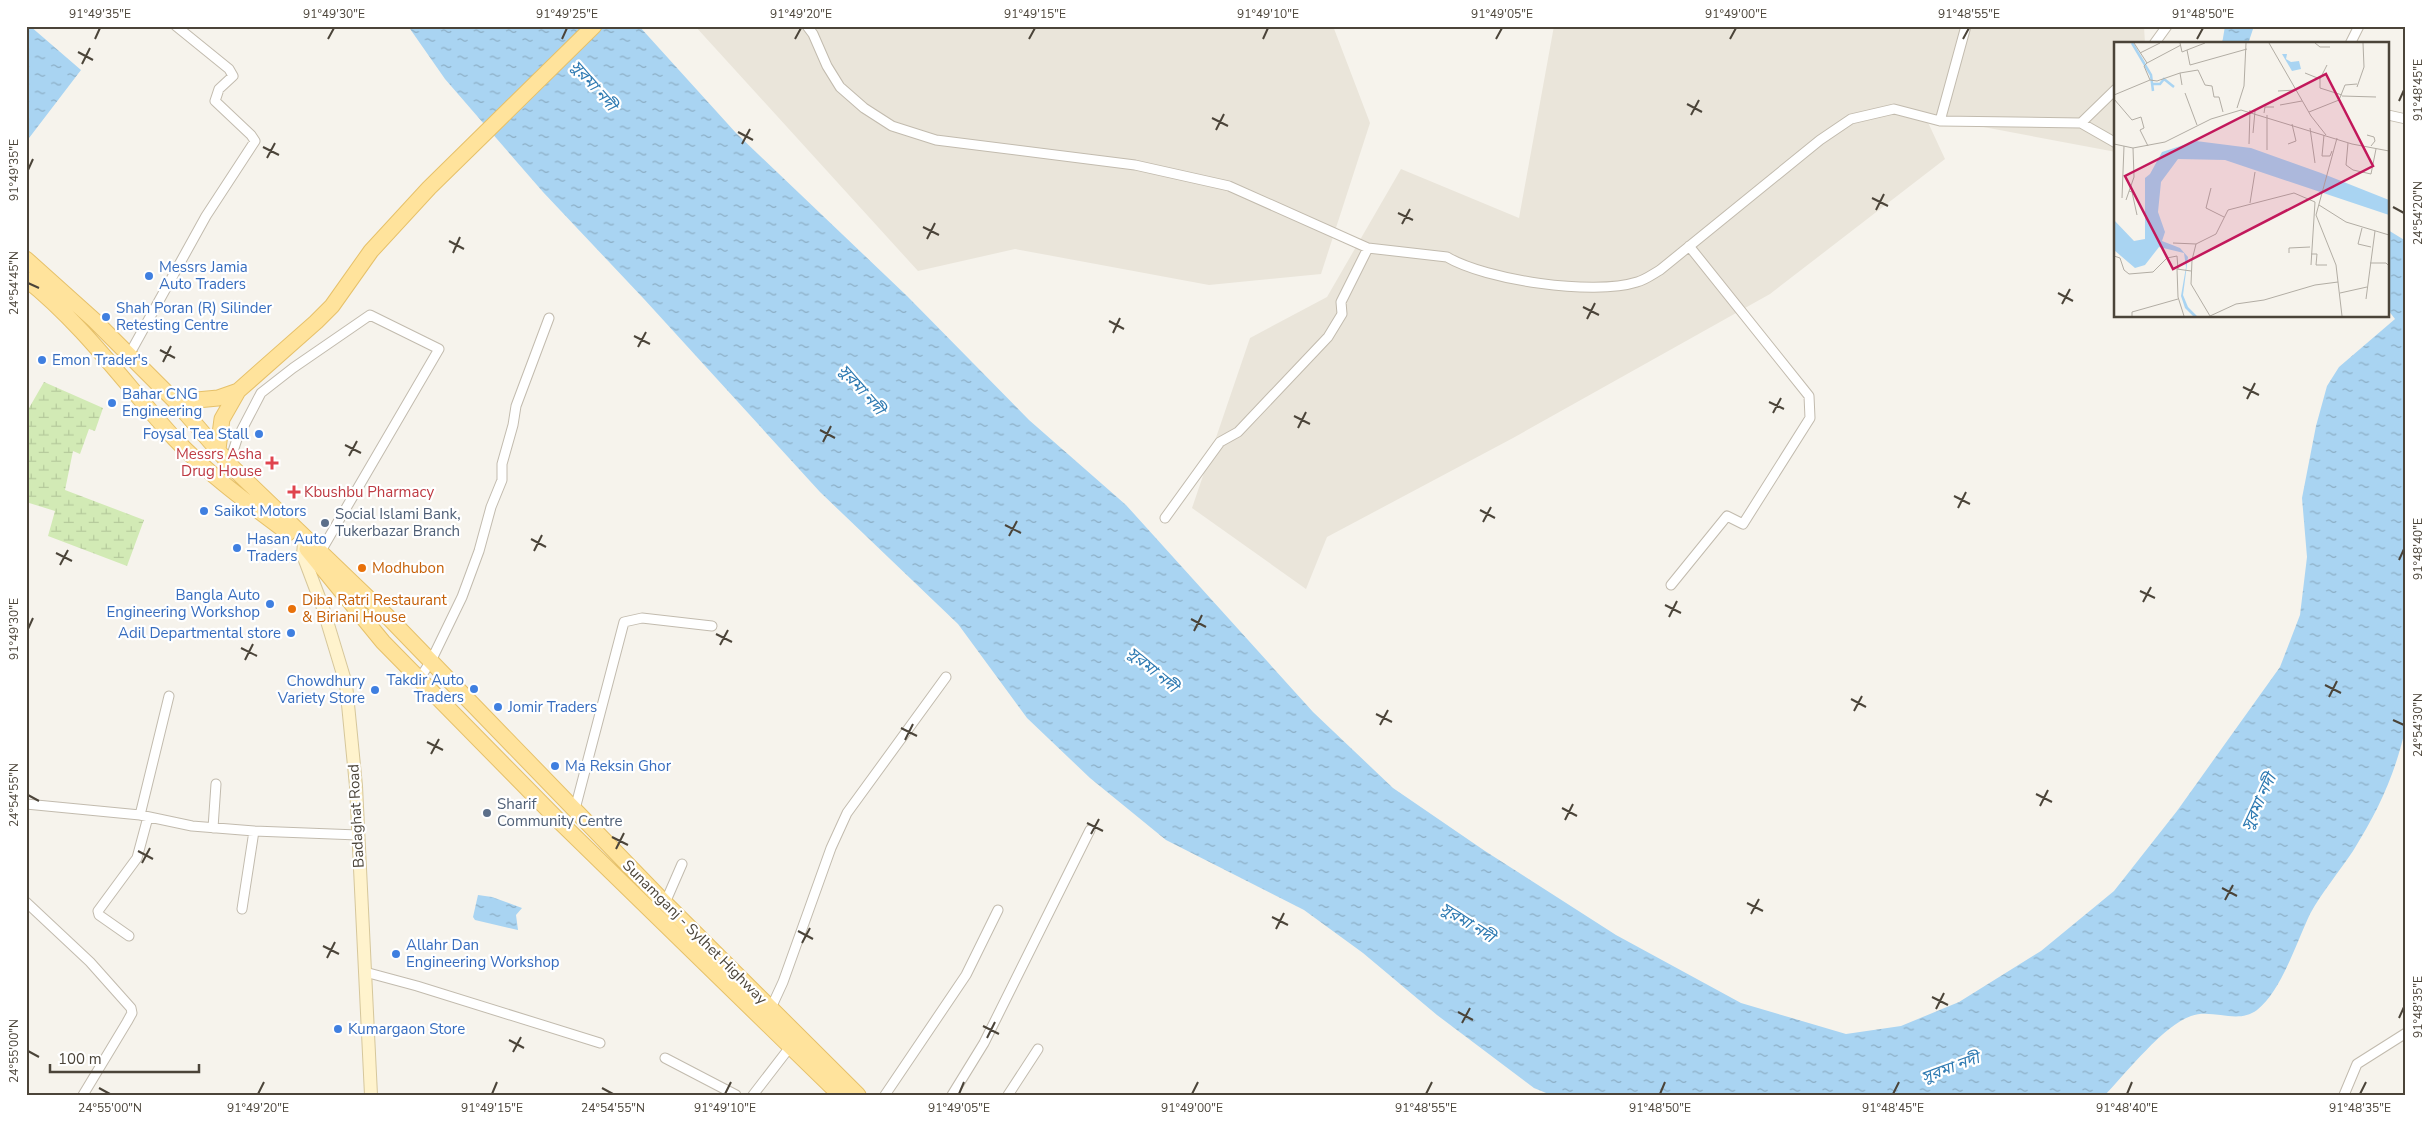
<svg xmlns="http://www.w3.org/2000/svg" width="2432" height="1121" viewBox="0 0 2432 1121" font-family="'Nunito Sans','Noto Sans Bengali',sans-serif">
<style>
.residential{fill:#eae5da}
.wetland{fill:url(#wetland-marsh)}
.water{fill:url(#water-ripples)}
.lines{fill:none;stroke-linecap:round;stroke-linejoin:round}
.minor-casing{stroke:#c2bbae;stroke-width:11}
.secondary-casing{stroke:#d6c79b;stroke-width:14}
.primary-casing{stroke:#e6c16a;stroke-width:17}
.minor{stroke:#fff;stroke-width:9}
.secondary{stroke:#fff3cd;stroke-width:12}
.primary{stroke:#ffe39c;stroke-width:15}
.ticks{fill:none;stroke:#4b4439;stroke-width:2}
.shop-dot{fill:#3f7fe0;stroke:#fff;stroke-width:2}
.health-dot{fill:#e0444e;stroke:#fff;stroke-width:2}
.service-dot{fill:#5c6f8a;stroke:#fff;stroke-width:2}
.food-dot{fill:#e8710a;stroke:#fff;stroke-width:2}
.labels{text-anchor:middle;stroke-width:4.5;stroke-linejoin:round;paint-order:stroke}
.shop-label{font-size:15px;fill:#366cbe;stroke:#fff;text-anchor:start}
.health-label{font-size:15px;fill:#be3a42;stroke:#fff;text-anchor:end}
.service-label{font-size:15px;fill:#4e5e75;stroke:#fff;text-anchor:start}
.food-label{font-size:15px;fill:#c56008;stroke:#fff;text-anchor:start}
.street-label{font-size:15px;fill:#4b4439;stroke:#fff}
.water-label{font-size:16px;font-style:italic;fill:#2e7ab2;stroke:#fff}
.inset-river{fill:none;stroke:#a9d4f2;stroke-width:2.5}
.inset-road{fill:none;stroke:#b2ada4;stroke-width:1}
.view{fill:#c2185b;fill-opacity:0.15;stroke:#c2185b;stroke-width:2.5}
.inset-edge{fill:none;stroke:#4b4439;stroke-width:2.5}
.neatline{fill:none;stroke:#4b4439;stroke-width:2}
.ticks-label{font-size:12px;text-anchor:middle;fill:#4b4439}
</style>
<defs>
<pattern id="wetland-marsh" width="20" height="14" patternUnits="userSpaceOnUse" patternTransform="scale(1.25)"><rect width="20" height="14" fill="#d2eab5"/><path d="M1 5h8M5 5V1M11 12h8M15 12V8" fill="none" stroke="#b6ca9c"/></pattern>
<pattern id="water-ripples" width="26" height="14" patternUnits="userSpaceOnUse" patternTransform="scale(1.25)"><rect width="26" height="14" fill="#a9d4f2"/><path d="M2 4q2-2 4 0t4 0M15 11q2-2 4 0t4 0" fill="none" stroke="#8caec5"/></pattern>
</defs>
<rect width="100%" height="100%" fill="#f6f3ec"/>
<path class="residential" d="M695 26H1333L1370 123 1321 274 1209 285 1015 249 918 271Z
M1554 26H2144L2145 44H2116V152L1925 116 1945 159 1770 294 1513 438 1327 537 1306 589 1192 508 1250 338 1327 297 1401 169 1519 218Z"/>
<path class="wetland" d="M44 382 103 408 95 431 89 429 80 454 73 451 65 490 144 520 127 566 48 536 55 511 26 502V410L29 408Z"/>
<path class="water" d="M26 26H30L81 70 26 142Z
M408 26H639L736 133 907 296 1029 420 1126 505 1313 712 1393 788 1485 851 1616 935 1741 1003 1846 1034 1901 1026 1959 1002 2041 951 2114 891 2177 811 2280 667 2300 615 2307 557 2302 498 2316 426 2327 386 2339 367 2395 319 2388 310V230L2406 241V726C2395 775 2379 809 2353 851 2339 872 2322 892 2310 914 2297 941 2281 992 2257 1010 2237 1025 2213 1008 2191 1016 2163 1026 2127 1072 2105 1095H1551L1534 1088 1437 1015 1363 953 1304 910 1166 840 1090 778 1027 718 958 624 820 492 644 299 543 192 445 79Z
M2225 26H2254L2248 44H2222Z
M478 895 492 897 522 908 516 915 518 930 475 920 473 917Z"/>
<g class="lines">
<g class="minor-casing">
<path id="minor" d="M807 26 813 34 827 66 840 87 864 108 892 126 936 140 1135 165 1229 186 1368 248 1447 257C1486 280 1593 296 1637 282 1645 280 1653 274 1660 270L1820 140 1851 119 1894 109 1940 121 2081 123 2116 89
M2154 44 2167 26
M2350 44 2359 26
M2388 115 2406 119
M1940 121 1966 26
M2081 123 2116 143
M129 355 206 216 255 141 251 135 215 101 219 89 233 76 229 69 176 26
M229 464 237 439 261 393 293 368 370 315 439 349 321 551
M1165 518 1220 442 1238 432 1328 337 1342 314 1341 302 1368 248
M1671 585 1727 516 1743 524 1810 418 1809 396 1689 246
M420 678 431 661 462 597 479 551 491 507 502 480V464L513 425 516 406 549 318
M26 804 140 815 192 826 254 831 358 835
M575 809 624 622 642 618 712 626
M140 815 169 696
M213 828 216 784
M26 902 90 962 131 1008 132 1013 127 1022 83 1095
M665 903 682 864
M242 909 254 831
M129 936 99 915 98 911 137 858 148 817
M365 972 417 986 600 1043
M771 1008 783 982 831 848 847 813 946 677
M665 1058 736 1095
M753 1095 790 1047
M885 1095 966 975 998 910
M952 1095 984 1043 1090 830
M1008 1095 1038 1049
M2344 1095 2357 1064 2406 1033"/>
</g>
<g class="secondary-casing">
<path id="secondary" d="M304 543 303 555 323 608 346 684 356 786 371 1095"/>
</g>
<g class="primary-casing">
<path id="primary" d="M26 259 94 320 176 402 234 469 389 618 665 903 858 1095
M26 279C83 324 126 385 174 438 208 474 248 503 288 533
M176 402 218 398 238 391
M218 449 222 419 238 391 316 322 332 306 371 251 429 188 594 26
M307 549 383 642 561 823 840 1095"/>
</g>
<use href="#minor" class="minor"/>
<use href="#secondary" class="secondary"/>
<use href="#primary" class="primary"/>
</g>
<path class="ticks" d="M95 39 100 28M328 39 334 28M562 39 567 28M795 39 801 28M1029 39 1035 28M1263 39 1268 28M1496 39 1502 28M1730 39 1736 28M1963 39 1969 28M2197 39 2203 28M78 52 93 60M82 64 90 48M2399 101 2404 90M1687 104 1702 112M1691 115 1699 100M1212 118 1228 126M1216 130 1224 114M738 132 753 140M742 144 750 129M263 147 279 155M267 158 275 143M28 170 33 159M1872 198 1888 206M2393 207 2404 213M1876 210 1884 194M1398 213 1413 220M1402 224 1410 209M923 227 939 235M927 239 935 223M449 241 464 249M453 253 460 237M28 283 39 288M2058 293 2073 301M2062 304 2070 289M1583 307 1599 315M1587 319 1595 303M1109 321 1124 329M1113 333 1120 318M634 336 650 344M638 347 646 332M160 350 175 358M163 362 171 346M2243 387 2259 395M2247 399 2255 383M1769 402 1784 409M1773 413 1781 398M1294 416 1310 424M1298 428 1306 412M820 430 835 438M823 442 831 426M345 445 361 453M349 456 357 441M1954 496 1970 504M1958 508 1966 492M1480 510 1495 518M1483 522 1491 507M1005 525 1021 533M1009 536 1017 521M531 539 546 547M534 551 542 535M56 553 72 561M2399 560 2404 549M60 565 68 550M2140 591 2155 598M2143 602 2151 587M1665 605 1681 613M1669 617 1677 601M1191 619 1206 627M28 629 33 618M1194 631 1202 615M716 634 732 642M720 645 728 630M241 648 257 656M245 660 253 644M2325 685 2341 693M2329 697 2337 681M1851 699 1866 707M1854 711 1862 696M1376 714 1392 722M2393 720 2404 725M1380 725 1388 710M901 728 917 736M905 740 913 724M427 742 443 750M431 754 439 739M2036 794 2052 802M28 795 39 801M2040 806 2048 790M1562 808 1577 816M1565 820 1573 804M1087 823 1103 831M1091 834 1099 819M612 837 628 845M616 849 624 833M138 851 153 859M142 863 150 848M2222 888 2237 896M2225 900 2233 885M1747 903 1763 911M1751 914 1759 899M1272 917 1288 925M1276 929 1284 913M798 931 813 939M802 943 810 928M323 946 339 954M327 958 335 942M1932 997 1948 1005M1936 1009 1944 993M1458 1012 1473 1020M2399 1018 2404 1007M1462 1023 1470 1008M983 1026 999 1034M987 1038 995 1022M509 1040 524 1048M28 1051 39 1057M513 1052 521 1037M99 1088 110 1094M602 1088 613 1094M258 1094 264 1082M492 1094 497 1082M725 1094 731 1082M959 1094 964 1082M1192 1094 1198 1082M1426 1094 1432 1082M1660 1094 1665 1082M1893 1094 1899 1082M2127 1094 2132 1082M2360 1094 2366 1082"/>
<g class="shop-dot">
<circle cx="149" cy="276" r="5"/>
<circle cx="106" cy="317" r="5"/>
<circle cx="42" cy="360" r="5"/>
<circle cx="112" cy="403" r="5"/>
<circle cx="259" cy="434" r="5"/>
<circle cx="204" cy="511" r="5"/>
<circle cx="237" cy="548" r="5"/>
<circle cx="270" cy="604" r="5"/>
<circle cx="291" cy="633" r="5"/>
<circle cx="474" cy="689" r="5"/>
<circle cx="375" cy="690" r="5"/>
<circle cx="498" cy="707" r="5"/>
<circle cx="555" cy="766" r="5"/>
<circle cx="396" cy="954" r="5"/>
<circle cx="338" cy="1029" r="5"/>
</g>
<g class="health-dot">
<path d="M269.5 455.5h5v5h5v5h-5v5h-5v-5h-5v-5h5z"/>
<path d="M291.5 484.5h5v5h5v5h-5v5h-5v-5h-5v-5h5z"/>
</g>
<g class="service-dot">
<circle cx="325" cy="523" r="5"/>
<circle cx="487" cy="813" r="5"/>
</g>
<g class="food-dot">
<circle cx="362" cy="568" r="5"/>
<circle cx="292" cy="609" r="5"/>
</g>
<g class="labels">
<g class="shop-label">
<text x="159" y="272">Messrs Jamia<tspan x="159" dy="17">Auto Traders</tspan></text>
<text x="116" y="313">Shah Poran (R) Silinder<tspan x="116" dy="17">Retesting Centre</tspan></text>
<text x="52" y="365">Emon Trader's</text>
<text x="122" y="399">Bahar CNG<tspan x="122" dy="17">Engineering</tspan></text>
<text x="249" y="439" text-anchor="end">Foysal Tea Stall</text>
<text x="214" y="516">Saikot Motors</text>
<text x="247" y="544">Hasan Auto<tspan x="247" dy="17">Traders</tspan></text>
<text x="260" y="600" text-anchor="end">Bangla Auto<tspan x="260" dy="17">Engineering Workshop</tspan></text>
<text x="281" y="638" text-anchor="end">Adil Departmental store</text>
<text x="464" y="685" text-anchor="end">Takdir Auto<tspan x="464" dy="17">Traders</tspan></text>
<text x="365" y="686" text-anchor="end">Chowdhury<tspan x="365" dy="17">Variety Store</tspan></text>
<text x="508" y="712">Jomir Traders</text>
<text x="565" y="771">Ma Reksin Ghor</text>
<text x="406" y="950">Allahr Dan<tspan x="406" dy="17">Engineering Workshop</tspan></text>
<text x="348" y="1034">Kumargaon Store</text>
</g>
<g class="health-label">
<text x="262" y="459">Messrs Asha<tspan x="262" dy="17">Drug House</tspan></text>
<text x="304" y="497" text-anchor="start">Kbushbu Pharmacy</text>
</g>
<g class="service-label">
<text x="335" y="519">Social Islami Bank,<tspan x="335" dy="17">Tukerbazar Branch</tspan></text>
<text x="497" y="809">Sharif<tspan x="497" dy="17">Community Centre</tspan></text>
</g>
<g class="food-label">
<text x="372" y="573">Modhubon</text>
<text x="302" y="605">Diba Ratri Restaurant<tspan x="302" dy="17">&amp; Biriani House</tspan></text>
</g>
<g class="street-label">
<text transform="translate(356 816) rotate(-93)" y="5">Badaghat Road</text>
<text transform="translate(695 932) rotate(45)" y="5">Sunamganj - Sylhet Highway</text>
</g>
<g class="water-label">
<text transform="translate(594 85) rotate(49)" y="6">সুরমা নদী</text>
<text transform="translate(862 389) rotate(49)" y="6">সুরমা নদী</text>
<text transform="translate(1153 669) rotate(40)" y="6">সুরমা নদী</text>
<text transform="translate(2258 802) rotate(-65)" y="6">সুরমা নদী</text>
<text transform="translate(1468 922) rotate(32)" y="6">সুরমা নদী</text>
<text transform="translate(1950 1067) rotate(-20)" y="6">সুরমা নদী</text>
</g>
</g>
<g transform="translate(2114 42)">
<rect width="275" height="275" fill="#f6f3ec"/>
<path d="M168 12H173L172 17 177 20 185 19 187 27 178 29ZM82 99 137 106 207 131 275 158V173L111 118 64 117 47 140 44 170 51 190 48 199 66 206 74 215 69 253 74 265 83 274H79L71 266 67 254 72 225 70 211 45 205 31 223 21 226 0 208V178L20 199 31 197V136L36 132 48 110Z" fill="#a9d4f2"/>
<path class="inset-river" d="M18 1 37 33 39 49M38 42H46L50 37 60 45"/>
<path class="inset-road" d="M66 1 68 10 73 8 76 23 133 7M155 1 197 74 212 93M201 1 206 5H216M73 8 91 1M26 11 46 1M33 21 67 3M66 31 84 28 91 43 98 44 100 55H105L109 70M191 31 206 37V46L228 53M206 37 213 23M36 38 43 39 66 31 68 43M243 45 250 25 249 1M164 49 182 48M71 51 83 83M0 53 36 38 30 24 33 21 20 1M228 54 262 55M0 57 18 78 27 75 30 86 26 88 34 104M166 63 188 59M123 66 130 44 132 1M195 70 225 58 231 43 243 42M150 71 151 65H160M196 86 201 121M139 91 141 69M210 93 208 114H216L218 109M253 93 260 95 261 99 257 104M223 96 202 173 222 223 228 274M234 101 232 123 239 128 257 132 262 107M0 102 19 106 51 100 97 77 127 68 238 102 275 109M135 102 136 68M174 102 182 99 178 82M153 108V73M97 146 92 166 110 175M15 149 18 150 23 173M8 156 10 104M12 158 20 135 19 106M136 161 141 130M205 163 232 180 275 193M248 186 244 202 257 205M59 201 82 202M175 211V206L196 205M197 212H203L202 223H213M0 214 6 216 10 228 15 232 39 230 53 216 63 214 64 227M256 221H272L275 224M226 251 253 245M252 257 261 189M18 274V270L64 257M70 274 64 255 63 227 77 229M96 274 77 242 78 218 82 202 102 192 114 168 180 151 201 160 197 223M96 274 122 262 150 258 201 243 224 240"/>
<path class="view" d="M212 32 259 124 59 227 11 134Z"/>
<rect width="275" height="275" class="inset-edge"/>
</g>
<rect width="2432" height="1121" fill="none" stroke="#ffffff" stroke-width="55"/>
<path d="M50 1064v8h149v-8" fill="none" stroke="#4b4439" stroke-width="2.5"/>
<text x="58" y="1064" font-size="15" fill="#4b4439" stroke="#ffffff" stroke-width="4" paint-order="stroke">100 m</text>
<rect x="28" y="28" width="2376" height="1066" class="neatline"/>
<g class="ticks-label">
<text x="100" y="18">91°49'35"E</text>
<text x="334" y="18">91°49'30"E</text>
<text x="567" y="18">91°49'25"E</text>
<text x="801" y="18">91°49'20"E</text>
<text x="1035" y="18">91°49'15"E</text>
<text x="1268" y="18">91°49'10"E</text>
<text x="1502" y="18">91°49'05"E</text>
<text x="1736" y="18">91°49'00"E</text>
<text x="1969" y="18">91°48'55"E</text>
<text x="2203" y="18">91°48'50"E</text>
<text transform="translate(2418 90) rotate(-90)" y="4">91°48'45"E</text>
<text transform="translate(14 170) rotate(-90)" y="4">91°49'35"E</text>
<text transform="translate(2418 213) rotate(-90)" y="4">24°54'20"N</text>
<text transform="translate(14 283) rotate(-90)" y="4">24°54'45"N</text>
<text transform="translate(2418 549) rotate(-90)" y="4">91°48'40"E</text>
<text transform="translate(14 629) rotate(-90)" y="4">91°49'30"E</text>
<text transform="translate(2418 725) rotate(-90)" y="4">24°54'30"N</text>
<text transform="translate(14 795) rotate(-90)" y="4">24°54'55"N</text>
<text transform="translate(2418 1007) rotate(-90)" y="4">91°48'35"E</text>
<text transform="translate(14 1051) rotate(-90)" y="4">24°55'00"N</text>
<text x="110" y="1112">24°55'00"N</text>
<text x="258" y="1112">91°49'20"E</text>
<text x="492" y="1112">91°49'15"E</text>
<text x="613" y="1112">24°54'55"N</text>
<text x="725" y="1112">91°49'10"E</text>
<text x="959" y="1112">91°49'05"E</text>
<text x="1192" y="1112">91°49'00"E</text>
<text x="1426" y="1112">91°48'55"E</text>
<text x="1660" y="1112">91°48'50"E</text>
<text x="1893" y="1112">91°48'45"E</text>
<text x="2127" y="1112">91°48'40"E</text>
<text x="2360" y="1112">91°48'35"E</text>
</g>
</svg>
